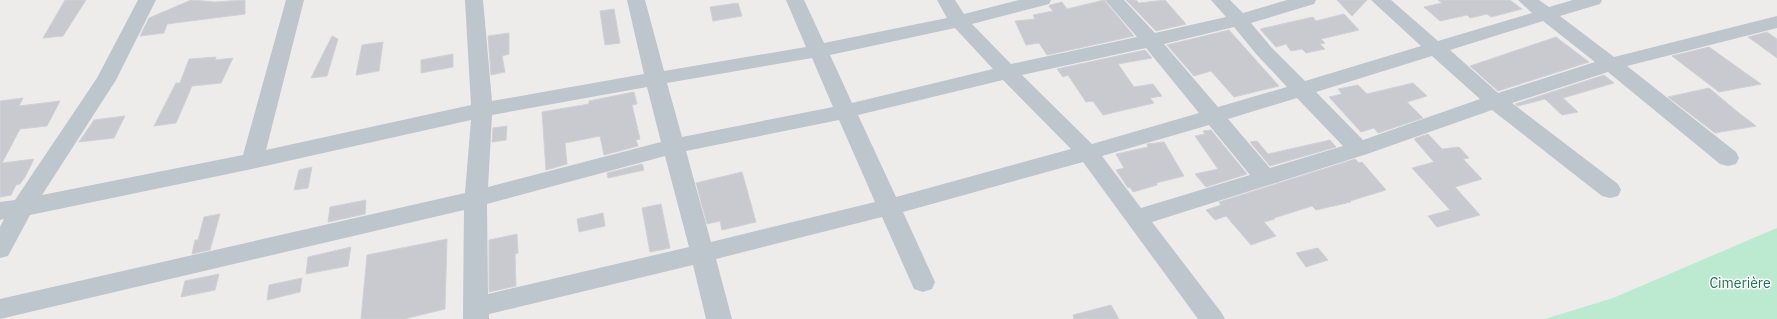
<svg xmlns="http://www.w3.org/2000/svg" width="1777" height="319" viewBox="0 0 1777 319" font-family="'IBM Plex Sans',sans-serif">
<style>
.green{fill:#bcead0}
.building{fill:#c8cad0;stroke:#d0d1d7}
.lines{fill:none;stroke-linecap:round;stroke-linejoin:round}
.minor{fill:#bdc5cd;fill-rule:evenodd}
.labels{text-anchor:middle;stroke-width:3;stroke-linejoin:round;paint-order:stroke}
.park-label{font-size:14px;fill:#1d714c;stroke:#fff}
</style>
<rect width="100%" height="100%" fill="#eeebeb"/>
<path class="green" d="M1777 228V319H1545L1613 298Z"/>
<path class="building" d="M65 0H86L63 36 43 38Z
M191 0 215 2 245 0V14L167 24 164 33 140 36 149 18Z
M1104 0 1134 36 1047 55 1039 43 1026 45 1015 21 1035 19 1033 15 1053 11 1049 6 1050 5 1062 2 1067 9Z
M1126 0H1136L1139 3 1165 0 1186 24 1156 31Z
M1337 0H1367L1352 16Z
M1438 0H1510L1522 9 1491 17 1487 14 1470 18 1467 15 1440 21 1424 7 1442 3Z
M738 3 742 16 713 21 710 7Z
M614 9 620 43 605 45 600 11Z
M1344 14 1359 30 1321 39 1325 43 1320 44 1325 49 1306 53 1302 49 1291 51 1286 44 1276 47 1260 29 1313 17 1316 21Z
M1229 30 1279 86 1234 97 1211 71 1194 76 1167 45Z
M1767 32 1777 39V58L1748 37Z
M509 33V54L502 56 505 72 491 75 488 36Z
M332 36 338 39 327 76 311 78Z
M1556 37 1589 62 1498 91 1470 66Z
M383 42 379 71 356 75 362 45Z
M1709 47 1761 84 1719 92 1672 56Z
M1145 50 1152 58 1118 64 1134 87 1153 84 1162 96 1150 98 1154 103 1103 115 1093 101 1086 102 1068 75 1063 77 1057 69Z
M453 54V67L421 73V60Z
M216 57 215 60 233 58 221 83 192 86 176 123 154 126 176 83H180L189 59Z
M1604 75 1614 83 1563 98 1578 112 1562 115 1545 99 1518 106 1515 104Z
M1413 83 1427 96 1407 102 1423 118 1378 133 1374 128 1361 132 1329 97 1342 94 1338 89 1358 85 1367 94Z
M1709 88 1739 113 1756 126 1715 133 1668 97Z
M634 92 637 104 632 105 640 139 636 140 638 146 604 155 600 136 565 143 567 164 546 170 542 112 589 104V101Z
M23 98 19 106 60 101 47 126 20 129 2 163 34 159 25 177 20 184 16 185 11 195 0 197V101Z
M125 116 114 138 79 142 94 120Z
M507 126 506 140 492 142 493 128Z
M1211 130 1247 174 1206 187 1195 174 1218 169 1195 136 1205 134 1203 131Z
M1428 134 1442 149 1459 147 1469 158 1463 159 1482 179 1455 187 1480 215 1437 227 1428 216 1450 210 1412 168 1434 162 1414 139Z
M1330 140 1336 147 1270 166 1250 142 1257 141 1268 154Z
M1164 142 1184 176 1156 183 1157 185 1133 192 1130 187 1128 188 1116 170 1124 168 1116 154 1148 147 1147 144Z
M1355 159 1359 163 1362 162 1386 190 1350 201 1351 202 1316 210 1312 206 1274 218 1275 219 1264 222 1276 236 1251 245 1226 216 1215 220 1206 210 1221 205 1219 202Z
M642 164 644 170 608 178 607 173Z
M312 167 308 188 294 190 299 170Z
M742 172 756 222 722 230 720 221 707 224 696 183Z
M366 200 365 214 328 222 330 207Z
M661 204 670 248 650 252 642 208Z
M603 213 605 226 579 232 577 219Z
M220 214 210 250 192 254 195 240H198L204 217Z
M517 234 518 253 515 254 516 286 489 292V240Z
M447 239 445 309 404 319H361L367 255Z
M351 247 348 266 306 274 308 257Z
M1318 248 1328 260 1306 267 1296 253Z
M219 274 215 290 181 297 185 281Z
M302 278 300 292 267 300 269 285Z
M1111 305 1119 319H1074L1073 315Z"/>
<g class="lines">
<path class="minor" d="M138 0H156L116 80 42 195 243 155 286 0H304L266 150 471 105 465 0H483L492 101 644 74 627 0H645L664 71 806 47 786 0H804L824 43 947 18 937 0H955L964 14 1019 0H1051L1049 4 972 24 1011 64 1137 37 1105 0H1124L1155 33 1226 17 1211 0H1230L1243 13 1287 0H1316L1314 4 1251 23 1271 47 1305 81 1421 46 1371 0H1391L1438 41 1532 13 1518 0H1539L1549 7 1573 0H1602L1600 4 1560 16 1614 57 1777 16V28L1627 66 1736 152 1739 158 1736 164 1728 166 1720 164 1608 72 1512 103 1618 184 1621 190 1618 196 1610 198 1602 196 1492 110 1367 154 1152 222 1221 312 1225 319H1198L1083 162 903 212 935 282 932 289 923 292 914 289 882 217 716 259 732 319H706L693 265 489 314V319H463L464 210 0 319V299L465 193 471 120 252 169 30 215 8 256 0 258V227L4 219 0 220V202L15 200 97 78ZM1543 21 1595 62 1498 93 1450 50ZM1234 27 1257 55 1287 87 1218 107 1164 44ZM955 28 993 69 852 103 830 55ZM1146 48 1199 113 1092 144 1022 75ZM1432 56 1480 99 1363 140 1316 92ZM812 58 833 107 682 137 667 83ZM1003 80 1071 149 896 197 858 115ZM647 87 661 142 488 187 492 115ZM1297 98 1343 146 1270 168 1228 119ZM839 120 875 202 711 242 686 151ZM1209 125 1250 175 1141 208 1102 156ZM665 156 689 247 488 294 487 204Z"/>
</g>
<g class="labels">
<g class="park-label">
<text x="1740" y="288">Cimerière</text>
</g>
</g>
</svg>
